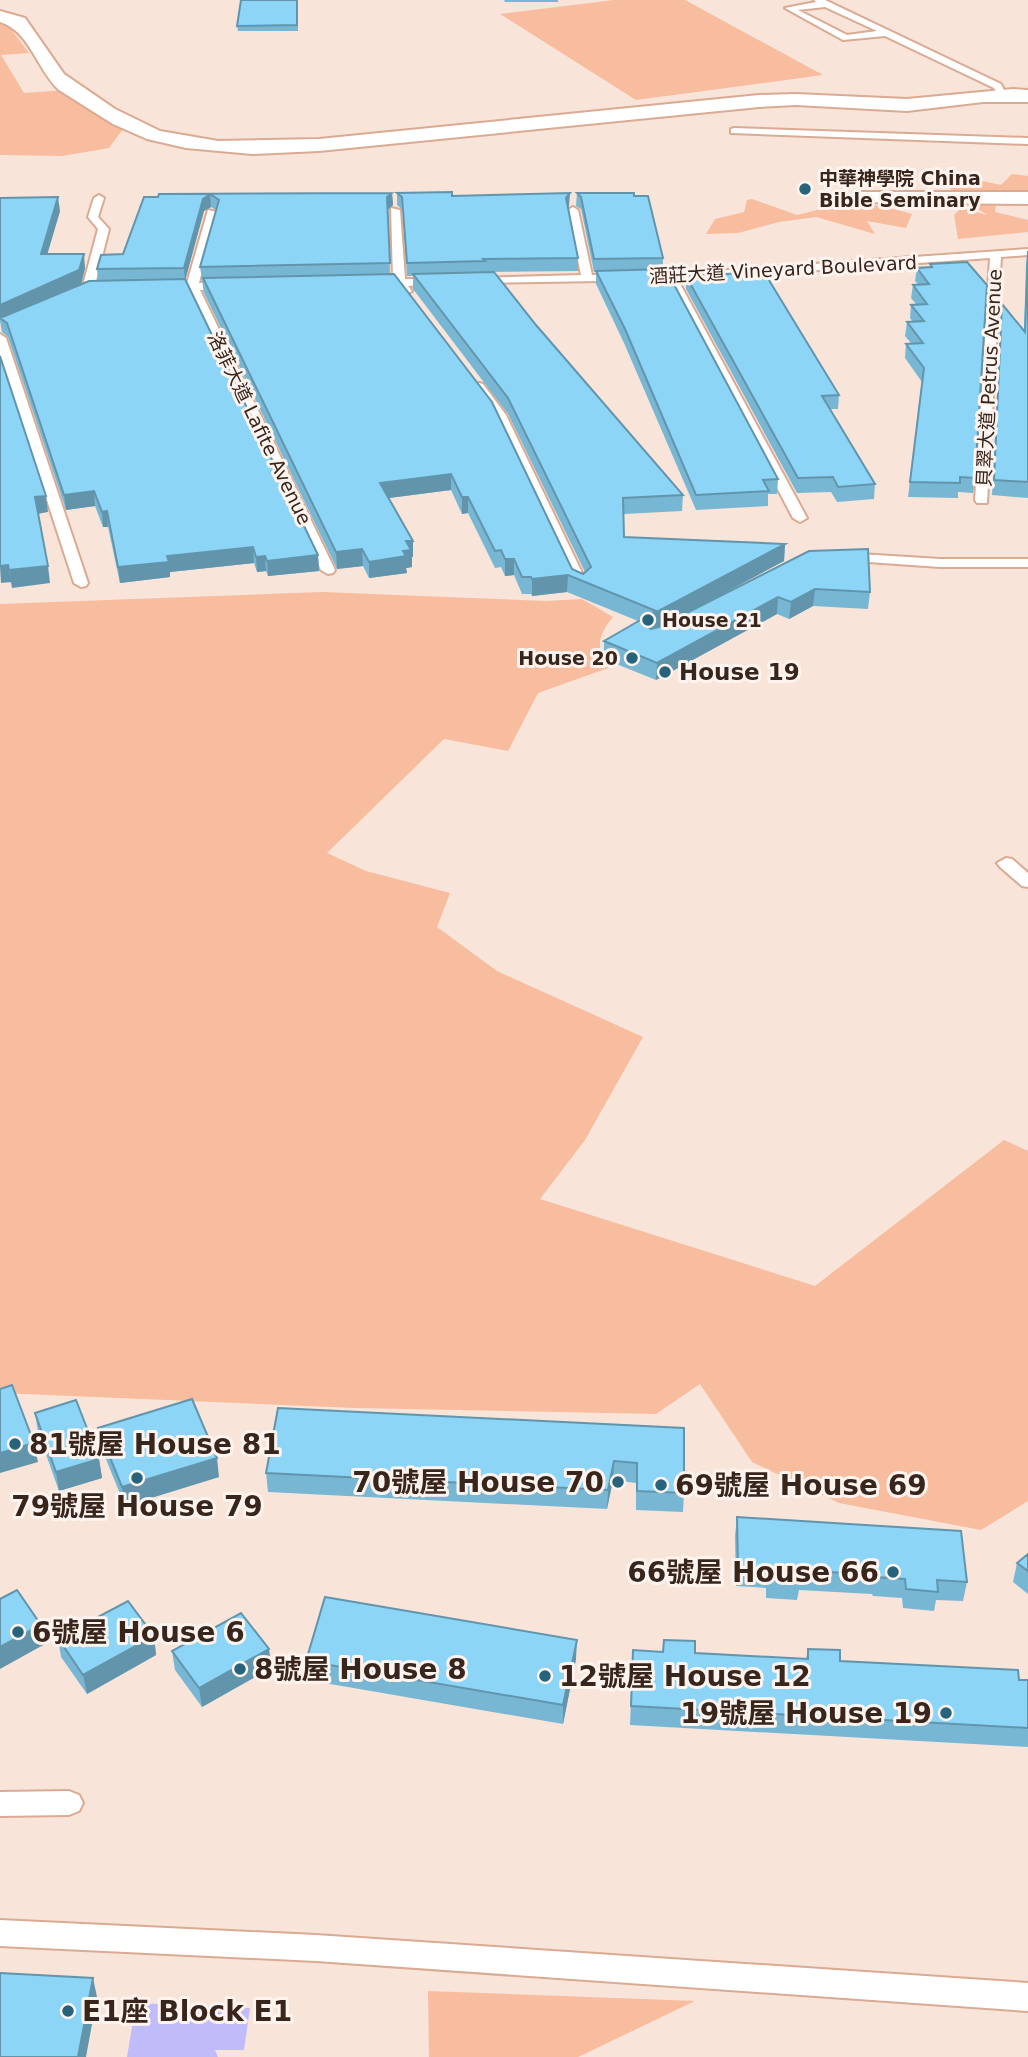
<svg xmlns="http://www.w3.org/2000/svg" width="1028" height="2057" viewBox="0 0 1028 2057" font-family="'DejaVu Sans','Noto Sans TC',sans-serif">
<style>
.green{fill:#f8bc9e}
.water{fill:#c0bcf9}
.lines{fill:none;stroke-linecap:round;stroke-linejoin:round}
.service-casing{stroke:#daaa92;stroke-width:4}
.minor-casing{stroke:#daaa92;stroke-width:4}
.service{fill:#fff;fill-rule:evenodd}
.minor{fill:#fff;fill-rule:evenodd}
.wall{fill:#78b7d4}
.shaded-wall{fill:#6295ac}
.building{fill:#8cd5f6;stroke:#6295ac;stroke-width:2}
.poi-dot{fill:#27637b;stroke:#fef4ef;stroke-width:2.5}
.labels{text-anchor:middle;stroke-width:6;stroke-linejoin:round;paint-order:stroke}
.far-poi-label{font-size:19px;font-weight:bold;fill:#38251b;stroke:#fef4ef;text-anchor:start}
.far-street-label{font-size:19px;fill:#38251b;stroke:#fef4ef}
.poi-label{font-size:23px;font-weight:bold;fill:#38251b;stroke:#fef4ef;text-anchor:start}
.near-poi-label{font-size:28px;font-weight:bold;fill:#38251b;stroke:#fef4ef;text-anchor:start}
</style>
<rect width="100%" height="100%" fill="#f9e4da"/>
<path class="green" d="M614 0H685L823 75 636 100 500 14Z
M0 20 5 21 29 53 1 55 24 93 65 90 123 129 109 148 62 156 0 155Z
M944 173 1001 185 1012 174 1028 176V199L996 204 995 212 1028 220V232L958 239 954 215 961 208 987 215 952 192Z
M752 199 797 215 845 203 883 206 912 214 906 228 867 221 875 234 816 217 779 222 738 233 706 234 715 219 744 212 747 200Z
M322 592 546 601 582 599 613 617C599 634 593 650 611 667L538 693 508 751 444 739 327 853 366 871 450 893 437 927 497 971 643 1037 585 1140 540 1199 815 1286 1004 1140 1028 1151V1501L981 1530 839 1503 752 1462 700 1384 656 1414 354 1408 0 1393V604Z
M428 1991 695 2001 578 2057H429Z"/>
<path class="water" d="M136 2003 250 2008 244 2050H215L218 2057H127Z"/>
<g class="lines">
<g class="service-casing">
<path id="service" d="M814 0H825L1001 84 1006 94 998 96 994 88 885 36 843 40 785 8 816 2ZM825 7 877 31 847 35 798 10Z
M734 128 1028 138V144L731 133V129Z
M99 195 104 198 98 217 109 229 94 289 88 292 82 289 98 229 88 217 94 198Z
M573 207 578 210 592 275 671 274 1028 249V255L1001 257 987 503H977L975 500 990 258 678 280 807 518 800 522 793 518 667 280 473 283V279L477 278 581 275 568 210Z
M391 208 400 210 405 279H440L444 280V284L408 286 412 291 406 294 396 286H375L369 283 375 280 393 279Z
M208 210 217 212 199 283H230L236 286 230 289 200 290 335 570 333 573 328 574 321 570 188 290H162L156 287 162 284 187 283Z
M0 334 6 338 88 583 86 586 81 587 74 583 0 356Z
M479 383 483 384 506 415 588 585 586 588H576L574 585 494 416 473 387Z
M844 553 940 559H1028V567H940L839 560 837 557Z
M1006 858 1012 859 1028 873V887L1022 886 1000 867 997 863Z
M69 1791 79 1795 83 1803 79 1811 69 1815 0 1816V1792Z
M0 1920 316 1935 1028 1983V2011L316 1961 0 1946Z"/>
</g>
<g class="minor-casing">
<path id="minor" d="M0 11 25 18 64 74 115 109 160 131 218 141 319 139 759 95 796 94 907 99 1013 89 1028 90V102H983L907 111 796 105 759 107 319 151 252 154 186 148 147 139 113 124 59 90C37 70 30 31 0 22Z
M862 192H1028V204L855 202 851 198 855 194Z"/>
</g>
<use href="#service" class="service"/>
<use href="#minor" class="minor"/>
</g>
<path class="wall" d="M298 0V31H238L237 26Z
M504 0H558V2H505Z
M392 193 393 205 388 210 390 274 572 569 583 574 585 572 508 414 413 289V276H407L403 210 397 205V193L452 196 569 206 568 208 578 258V271L485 272 536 325 683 495 682 511 624 514V537L785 544 784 561 690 611 809 551 870 592 868 609 813 606 789 619 777 614 656 680 604 659V641L638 621 567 592 532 596 531 594H522L514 575 505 576 501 567 495 568 468 513 462 514 451 490 389 498 413 541V557H412V567L406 568 407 573 369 578 363 566 337 569 204 293 200 267 216 210 211 207 204 211 185 280 318 555 319 571 268 576 266 571 257 572 254 563 170 572V577L120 583 108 527H103L95 506 66 510 8 337 2 332 0 321V198L60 211 47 254 85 268 81 285 98 281 97 269 123 254 159 194Z
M577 193 634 196 663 258V269L778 479 777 494H768V506L696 510 624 343 596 284V272H594L581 209 576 206Z
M1028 251V498L992 495 1001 318 1002 304 1024 330 1026 264Z
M967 262 975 478 973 493 958 492V498L908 497 922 382 905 358 906 344 911 343 905 336 907 322H913L910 318 911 305 916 304 911 298 913 285 918 284 915 281 917 268 930 267V264Z
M686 276 839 395 838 409H830L875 484 874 499 837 502 831 492 797 493 686 289Z
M35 1413 99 1459 102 1478 59 1491 38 1432Z
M98 1428 219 1477 125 1506 101 1447Z
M684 1428V1493L683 1512 636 1510V1483L613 1480 607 1509 268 1492 266 1473Z
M737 1517 967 1582 963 1601 936 1600 934 1611 903 1608 902 1598 873 1596 872 1594 799 1590 797 1600 766 1598V1588L736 1586 735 1536Z
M1028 1554V1594L1013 1582 1017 1563Z
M154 1636 156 1655 87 1694 61 1657 58 1638Z
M269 1649 271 1668 202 1707 175 1670 172 1651Z
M808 1649 840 1661 1028 1680V1747L630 1725 633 1650 806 1659Z
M576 1659 563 1724 307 1680 306 1661Z"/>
<path class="shaded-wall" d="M392 193 393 205 387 210V197Z
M570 193 569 206 565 211 566 198Z
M210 194 211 207 204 211 185 281 184 268 203 199Z
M58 197 60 211 43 269 41 254Z
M84 254 85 268 81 285 0 318V305Z
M451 474V490L381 499 380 483Z
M94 491 95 506 66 510 64 495Z
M46 496 48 512 37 514 35 497Z
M462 497H468V513L462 514Z
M107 511 108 527H103L102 512Z
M406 541H413V557H412V567L406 568 407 573 369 578V562L403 551Z
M785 544 784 561 643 637V619Z
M253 547 254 563 170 572V577L120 583 118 567 167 556Z
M362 549 363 566 337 569 336 552Z
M318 555 319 571 268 576 267 561Z
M265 556 266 571 257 572 256 557Z
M505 559H514V575L505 576Z
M8 565 11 582 1 583 0 566Z
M48 566 50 583 12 588 9 570Z
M568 575 567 592 532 596V579Z
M815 589 813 606 789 619 791 602Z
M778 597 777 614 656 680 657 663Z
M34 1443 38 1462 0 1473V1453Z
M217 1458 219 1477 125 1506 122 1487Z
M99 1459 102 1478 59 1491 56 1472Z
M614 1461 613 1480 607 1509 608 1490Z
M41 1625 45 1644 0 1669V1647Z
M154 1636 156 1655 87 1694 83 1675Z
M577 1640 576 1659 563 1724V1705Z
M269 1649 271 1668 202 1707 199 1688Z
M93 1978 97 1997 86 2057H78Z"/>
<path class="building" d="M241 0H297V25L237 26Z
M452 192V196L570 193 566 198 578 258 483 259 485 261 407 263 402 197 397 193Z
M392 193 387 197 390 263 200 267 219 200 210 194 203 199 184 268 97 269 101 255 123 254 144 197H158L159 194Z
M577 193H634V196H648L663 258 594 259 581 197Z
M58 197 41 254H84L79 270 0 305V198Z
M1028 251V482L994 480 1002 304 1025 332Z
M967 262 987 285 975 478 960 477V483L910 482 924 368 906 344 923 343 907 322 924 321 911 305 927 304 913 285 929 284 917 268 932 267 930 264Z
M666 269 667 277H670L778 479 763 480 769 491 696 495 625 329 596 271Z
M494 272 536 325 683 495 623 498 624 537 785 544 643 619V624L651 629 659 627 809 551 868 549 870 592 815 589 791 602 778 597 657 663 604 641 656 611 568 575 532 579 531 577H522L514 559H505L501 550 495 551 468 497H462L451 474 380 483 413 541H406L411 550 403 551 406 556 369 562 362 549 336 552 203 278 394 274 492 402 572 569 583 574 591 567 508 398 413 274Z
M764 272 839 395 822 396 875 484 838 487 833 477 798 478 686 276Z
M185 279 318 555 267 561 265 556 256 557 253 547 167 556 169 562 118 567 107 511 102 512 94 491 64 495 7 323 0 318 89 281Z
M0 356 46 496 35 497 48 566 9 570 8 565 0 566Z
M12 1385 34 1443 0 1453V1389Z
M192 1399 217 1458 122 1487 98 1428Z
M76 1400 99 1459 56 1472 35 1413Z
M278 1408 684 1428V1493L637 1491V1463L614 1461 608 1490 266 1473Z
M737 1517 961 1531 967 1582 937 1580 938 1592 906 1589 905 1579 875 1577V1575L799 1570 800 1581 768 1579V1569L738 1567Z
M1028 1554V1571L1017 1563Z
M17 1590 41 1625 0 1647V1599Z
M325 1597 577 1640 563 1705 306 1661Z
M128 1601 154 1636 83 1675 58 1638Z
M241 1613 269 1649 199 1688 172 1651Z
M664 1640 695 1641V1653L808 1659V1649L840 1650V1661L1018 1670 1019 1680H1028V1728L631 1706 633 1650 663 1652Z
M0 1973 93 1978 78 2057H0Z"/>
<g class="poi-dot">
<circle cx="805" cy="189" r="7"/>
<circle cx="648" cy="620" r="7"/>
<circle cx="632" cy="658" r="7"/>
<circle cx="665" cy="672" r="7"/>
<circle cx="15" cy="1444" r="7"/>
<circle cx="137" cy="1478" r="7"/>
<circle cx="618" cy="1482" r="7"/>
<circle cx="661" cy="1485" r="7"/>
<circle cx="893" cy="1572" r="7"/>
<circle cx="18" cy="1632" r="7"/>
<circle cx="240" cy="1669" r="7"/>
<circle cx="545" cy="1676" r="7"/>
<circle cx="946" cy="1713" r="7"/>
<circle cx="68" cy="2011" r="7"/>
</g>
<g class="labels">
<g class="far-poi-label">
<text x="819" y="185">中華神學院 China<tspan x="819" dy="22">Bible Seminary</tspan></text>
<text x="662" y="627">House 21</text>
<text x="618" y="665" text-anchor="end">House 20</text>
</g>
<g class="far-street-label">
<text transform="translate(783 269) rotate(-3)" y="7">酒莊大道 Vineyard Boulevard</text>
<text transform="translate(989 378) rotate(-87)" y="7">貝翠大道 Petrus Avenue</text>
<text transform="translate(260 428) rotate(64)" y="7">洛菲大道 Lafite Avenue</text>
</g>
<g class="poi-label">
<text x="679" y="680">House 19</text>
</g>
<g class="near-poi-label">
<text x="29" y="1454">81號屋 House 81</text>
<text x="604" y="1492" text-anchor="end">70號屋 House 70</text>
<text x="675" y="1495">69號屋 House 69</text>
<text x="137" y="1516" text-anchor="middle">79號屋 House 79</text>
<text x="879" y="1582" text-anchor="end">66號屋 House 66</text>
<text x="32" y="1642">6號屋 House 6</text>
<text x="254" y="1679">8號屋 House 8</text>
<text x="559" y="1686">12號屋 House 12</text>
<text x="932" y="1723" text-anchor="end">19號屋 House 19</text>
<text x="82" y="2021">E1座 Block E1</text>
</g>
</g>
</svg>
